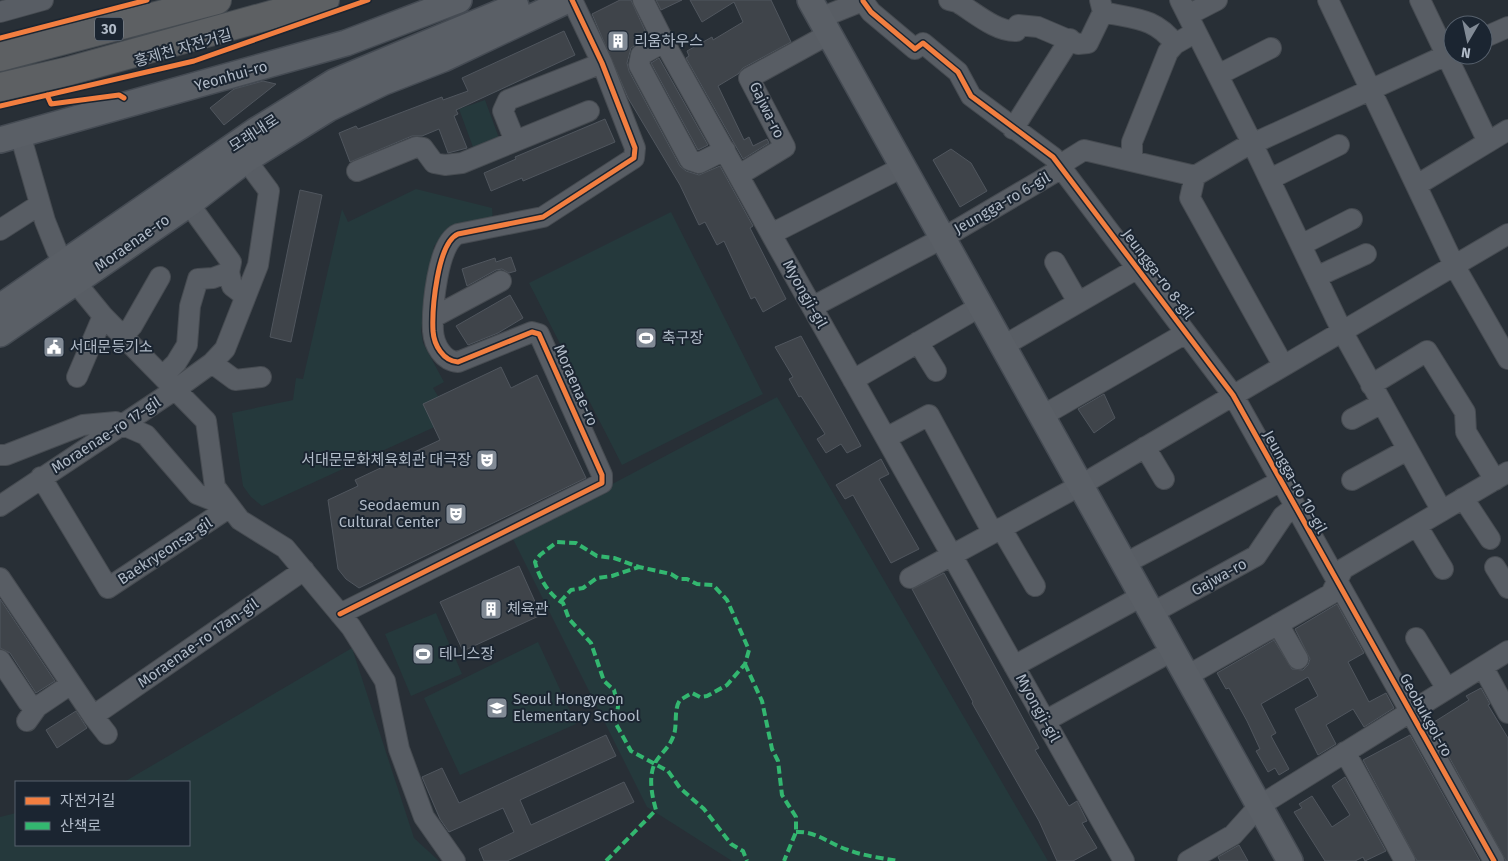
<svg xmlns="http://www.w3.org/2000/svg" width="1508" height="861" viewBox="0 0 1508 861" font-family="'Fira Sans','Noto Sans KR',sans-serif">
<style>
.green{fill:#25393c}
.building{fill:#3f444a;stroke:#50565e}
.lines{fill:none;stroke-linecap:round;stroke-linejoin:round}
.minor-casing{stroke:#464b51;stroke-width:22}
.major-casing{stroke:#454b53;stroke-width:28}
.highway-casing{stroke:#454b51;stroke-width:30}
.minor{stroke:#585d64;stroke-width:20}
.major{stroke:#5a5f66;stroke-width:25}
.highway{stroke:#5d6063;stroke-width:28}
.quiet{stroke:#33b770;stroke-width:4;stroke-dasharray:8 4;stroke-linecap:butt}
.cycleway-casing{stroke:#1b2531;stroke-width:8}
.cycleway{stroke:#f27e40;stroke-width:5}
.labels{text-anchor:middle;stroke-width:4;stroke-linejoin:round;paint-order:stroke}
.shield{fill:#1b2531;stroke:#848e9b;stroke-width:1}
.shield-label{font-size:14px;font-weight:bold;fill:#b1bbc8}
.poi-label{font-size:15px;fill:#b1bbc8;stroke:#1b2531;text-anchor:start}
.street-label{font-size:15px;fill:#b1bbc8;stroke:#1b2531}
</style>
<rect width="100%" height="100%" fill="#282f36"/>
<path class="green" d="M485 100 499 138 473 147 459 109Z
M416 189 492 208 493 222 457 223 434 246 421 331 423 343 444 382 433 388 452 419 262 506 251 497 243 486 232 413 293 400 296 378 303 379 342 209 348 222Z
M671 212 763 394 622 465 529 283Z
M777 397 1048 861H732L647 807 512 537Z
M436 613 462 674 411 696 385 634Z
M538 642 576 724 460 775 424 698Z
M352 648 414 838 439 861H0V817L16 813V845H189V782H124Z"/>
<path class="building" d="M620 0H631L648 37 631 48 627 63 629 71 680 166 686 171 699 175 720 166 753 226 750 228 786 299 763 312 755 297 751 299 724 241 717 245 705 222 699 225 680 185 628 98 592 14Z
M656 0H682L661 10Z
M690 0H771L791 42 743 68 738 74 718 86 744 140 749 137 753 146 767 139 769 143 743 159 686 58 689 56 687 51 712 37 713 40 743 22 734 2 702 22Z
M564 31 575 55 456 110 458 114 454 116 467 148 448 153 439 129 422 136H412L350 162 339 133 356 126 358 129 442 97 443 100 468 91 462 78Z
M659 58 708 145 698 150 651 63Z
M263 81 276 84 224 125 210 108 234 89Z
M605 119 615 142 523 181 522 178 491 191 484 173 516 159 515 157Z
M951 149 971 163 987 191 960 207 933 160Z
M300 190 322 195 291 342 270 337Z
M511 257 516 271 509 273 502 269 496 270 467 286 462 269 495 258 496 262Z
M510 295 523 318 498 333 468 345 456 326Z
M801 336 861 446 847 453 841 444 826 453 817 439 825 434 801 396 799 397 789 379 793 377 775 347Z
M501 367 511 388 537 375 586 478 359 588 346 579 338 569 328 500 358 486 355 480 440 440 423 404Z
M1104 394 1115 418 1094 433 1078 409Z
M881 459 889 474 879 479 919 549 891 563 853 495 845 499 836 485Z
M519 566 541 615 463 651 440 602Z
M944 573 1039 748 1035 750 1069 806 1077 801 1087 821 1082 823 1097 848 1073 861H1057L1039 821 972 703 973 702 912 589Z
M0 599 55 681 36 693 10 653 0 648Z
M1337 604 1364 653 1348 662 1369 702 1386 693 1394 708 1364 727 1353 709 1326 725 1336 744 1318 755 1295 709 1318 696 1308 677 1261 704 1276 733 1271 736 1289 769 1279 775 1275 768 1268 772 1256 751 1260 749 1247 721 1229 688 1226 689 1217 673 1274 640 1292 669 1303 670 1308 665 1310 659 1295 629Z
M1481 688 1490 704 1488 705 1508 738V861H1506L1431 724 1469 700 1466 696Z
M76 711 87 728 57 748 46 730Z
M606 735 616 756 520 800 531 825 624 782 634 802 507 861H484L479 849 514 832 503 808 449 832 440 819 422 777 442 768 459 803Z
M1410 735 1480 861H1417L1363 760Z
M1345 777 1386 851 1365 861 1363 857 1355 861H1325L1294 812 1302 808 1299 804 1312 796 1332 827 1350 815 1332 786Z
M1239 845 1248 861H1220L1218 857Z"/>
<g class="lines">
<g class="minor-casing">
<path id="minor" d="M643 0 664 42 771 234 1124 861
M949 0 957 2C974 12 996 32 1016 31L1018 25 1038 27 1078 44 1088 43 1103 12 1100 0
M1180 0 1252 143 1342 331 1442 511
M1328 0 1454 265 1508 359
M1420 0 1488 142
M863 1 871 12 915 49 923 43 958 72 971 96 1053 157 1233 395 1494 861
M0 12 43 0
M1103 12C1133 19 1155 17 1175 44
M1188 15 1217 0
M820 18 865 0
M1483 38 1508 27
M664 42 641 55 639 65 690 160 699 163 725 150
M1218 75 1271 48
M1013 129 1070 39
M20 134 45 221 57 251 76 283 103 316 206 421 215 487 240 520 285 548 351 627 385 681 399 749 424 817 455 861
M515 141 503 111 508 100 602 63
M1132 161V142L1168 52 1175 44 1196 32
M357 171 416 147 423 148 434 163 445 165 462 163 589 111
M739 175 785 147 749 78 829 34
M1195 176 1190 198 1283 365
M1270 179 1339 145
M1417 185 1508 130
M189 204 231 262 229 272 232 286 245 296
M0 230 39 205
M771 234 903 167
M1301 245 1352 219
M1055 262 1078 302
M1316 277 1366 254
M812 307 943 238 1062 168 1068 160 1084 150 1195 176 1241 149 1453 52
M434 317 501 281
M123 336 132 326 160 277
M918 342 936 371
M1003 346 1138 268
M212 363 235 380 261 377
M163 376 176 363 187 345 190 306 198 279 213 278 229 272
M77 377 103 316
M853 380 981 306
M1371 385 1427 351 1465 412 1466 432 1495 480
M1042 416 1186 333
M1352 419 1382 403
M886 438 929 415 993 533
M1145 447 1164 479
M0 455H6L83 425 116 422 146 435 197 494 230 507
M41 477 108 588 230 507
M1352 480 1407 450
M1463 498 1490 539
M0 506 176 389 212 363 225 349 258 265 269 191 246 160
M1417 526 1443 569
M1001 528 1035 586
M1124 564 1281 481
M1495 567 1508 588
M0 578 93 716 107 734
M910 578 1081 485 1508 234
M1152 613 1256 556 1283 516 1295 507
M340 614 602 483V475L539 334 532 332 458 362C443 361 434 345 433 331 432 310 437 243 458 234L543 217 634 158 635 148 602 63 572 0
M1278 624 1298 659
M1416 638 1447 689
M0 660 28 702
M1014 666 1142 596
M1483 667 1508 713
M1187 676 1331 594 1343 569 1508 472
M93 716 304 570
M27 721 37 707 71 684
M1045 721 1172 651
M1345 752 1405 861
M1188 861 1233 835 1259 806 1508 651"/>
</g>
<g class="major-casing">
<path id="major" d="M810 0 1290 861
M0 140 346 43 459 0
M0 307 255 131 334 82 516 6
M0 334 189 204 246 160 328 109 384 82 443 59 568 0"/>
</g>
<g class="highway-casing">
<path id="highway" d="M0 57 217 0
M0 87 69 71 325 0"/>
</g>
<use href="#minor" class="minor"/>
<use href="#major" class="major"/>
<use href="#highway" class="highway"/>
<path class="quiet" d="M560 602 571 590 583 588 597 578 612 576 639 567
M745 664 762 701 772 749 778 761 782 795 796 817V832L784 861
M796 832C817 831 829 844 848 850 864 856 882 858 898 861
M606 861 656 810C652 796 648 777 655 763 660 754 669 748 673 737 678 727 673 710 680 700L692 693 700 697 707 696 727 685 745 664 749 650 727 600 713 585 697 584 687 579H679L671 574 639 567 614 558 597 556 576 543 557 542 540 555 535 562C539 578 549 595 563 603L569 619 591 643 604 681 614 690 618 706 616 724 631 751 668 771 680 788 704 809 731 844 743 851 747 861"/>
<g class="cycleway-casing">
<path id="cycleway" d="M863 1 871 12 915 49 923 43 958 72 971 96 1053 157 1233 395 1494 861
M0 38 147 0
M47 95 51 104 119 95 124 98
M0 106 194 61 368 0
M340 614 602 483V475L539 334 532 332 458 362C443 361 434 345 433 331 432 310 437 243 458 234L543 217 634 158 635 148 602 63 572 0"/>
</g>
<use href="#cycleway" class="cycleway"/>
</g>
<defs>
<g id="building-square" transform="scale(1.125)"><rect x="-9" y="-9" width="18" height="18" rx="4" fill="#818a95" stroke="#1b2531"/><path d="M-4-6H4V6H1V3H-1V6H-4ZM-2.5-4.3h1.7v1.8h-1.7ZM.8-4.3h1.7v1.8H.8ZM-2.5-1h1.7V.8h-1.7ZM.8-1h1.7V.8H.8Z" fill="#fff"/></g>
<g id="stadium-square" transform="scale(1.125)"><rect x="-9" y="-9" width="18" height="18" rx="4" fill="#818a95" stroke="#1b2531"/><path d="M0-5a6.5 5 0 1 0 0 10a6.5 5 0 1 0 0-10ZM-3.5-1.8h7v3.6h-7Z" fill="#fff"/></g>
<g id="civic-square" transform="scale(1.125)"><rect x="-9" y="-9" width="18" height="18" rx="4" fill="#818a95" stroke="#1b2531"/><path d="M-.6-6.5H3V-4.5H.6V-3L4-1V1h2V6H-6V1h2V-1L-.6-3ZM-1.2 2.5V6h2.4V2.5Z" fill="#fff"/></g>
<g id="theatre-square" transform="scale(1.125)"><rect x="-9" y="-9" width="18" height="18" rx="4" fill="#818a95" stroke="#1b2531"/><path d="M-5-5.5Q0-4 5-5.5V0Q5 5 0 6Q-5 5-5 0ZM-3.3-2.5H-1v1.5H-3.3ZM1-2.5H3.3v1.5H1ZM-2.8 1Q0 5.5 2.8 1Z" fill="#fff"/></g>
<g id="school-square" transform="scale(1.125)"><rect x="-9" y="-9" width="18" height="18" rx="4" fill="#818a95" stroke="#1b2531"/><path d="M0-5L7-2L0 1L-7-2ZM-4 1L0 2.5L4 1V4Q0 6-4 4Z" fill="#fff"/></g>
</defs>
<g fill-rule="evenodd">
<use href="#building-square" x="618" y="41"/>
<use href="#stadium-square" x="646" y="338"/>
<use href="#civic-square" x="54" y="347"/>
<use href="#theatre-square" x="487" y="460"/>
<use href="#theatre-square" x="456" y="514"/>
<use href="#building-square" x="491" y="609"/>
<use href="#stadium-square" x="423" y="654"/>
<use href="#school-square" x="497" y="708"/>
</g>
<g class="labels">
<rect class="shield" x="95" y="17.5" width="28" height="23" rx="4"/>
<g class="shield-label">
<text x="109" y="34">30</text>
</g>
<g class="poi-label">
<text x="634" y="46">리움하우스</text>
<text x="662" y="343">축구장</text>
<text x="70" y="352">서대문등기소</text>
<text x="471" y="465" text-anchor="end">서대문문화체육회관 대극장</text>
<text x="440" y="510" text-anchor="end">Seodaemun<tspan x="440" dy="17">Cultural Center</tspan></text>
<text x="507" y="614">체육관</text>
<text x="439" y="659">테니스장</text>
<text x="513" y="704">Seoul Hongyeon<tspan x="513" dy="17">Elementary School</tspan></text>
</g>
<g class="street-label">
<text transform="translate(183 48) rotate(-16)" y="5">홍제천 자전거길</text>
<text transform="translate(231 76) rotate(-16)" y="5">Yeonhui-ro</text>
<text transform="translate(767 110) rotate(64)" y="5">Gajwa-ro</text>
<text transform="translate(254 133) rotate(-33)" y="5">모래내로</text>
<text transform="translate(1002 203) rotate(-30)" y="5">Jeungga-ro 6-gil</text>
<text transform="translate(132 243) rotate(-35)" y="5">Moraenae-ro</text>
<text transform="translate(1158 274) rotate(53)" y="5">Jeungga-ro 8-gil</text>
<text transform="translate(805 294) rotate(61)" y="5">Myongji-gil</text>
<text transform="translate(576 385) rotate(66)" y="5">Moraenae-ro</text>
<text transform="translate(106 435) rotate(-33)" y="5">Moraenae-ro 17-gil</text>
<text transform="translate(1295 482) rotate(61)" y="5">Jeungga-ro 10-gil</text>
<text transform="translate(165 551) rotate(-33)" y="5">Baekryeonsa-gil</text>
<text transform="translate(1219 577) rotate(-29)" y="5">Gajwa-ro</text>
<text transform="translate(198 643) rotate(-35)" y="5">Moraenae-ro 17an-gil</text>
<text transform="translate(1038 708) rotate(61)" y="5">Myongji-gil</text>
<text transform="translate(1426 715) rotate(61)" y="5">Geobukgol-ro</text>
</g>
</g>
<rect x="15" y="781" width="175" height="65" fill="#1b2531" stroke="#57616d"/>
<rect x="25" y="797" width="25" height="8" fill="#f27e40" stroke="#57616d"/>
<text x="60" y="806" font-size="15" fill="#b1bbc8">자전거길</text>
<rect x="25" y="822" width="25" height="8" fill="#33b770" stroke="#57616d"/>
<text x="60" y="831" font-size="15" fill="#b1bbc8">산책로</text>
<g transform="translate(1468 40) rotate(189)"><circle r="24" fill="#1b2531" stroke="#57616d"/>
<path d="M0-4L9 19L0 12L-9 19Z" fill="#818a95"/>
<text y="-8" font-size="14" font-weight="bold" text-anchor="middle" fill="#b1bbc8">N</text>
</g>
</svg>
